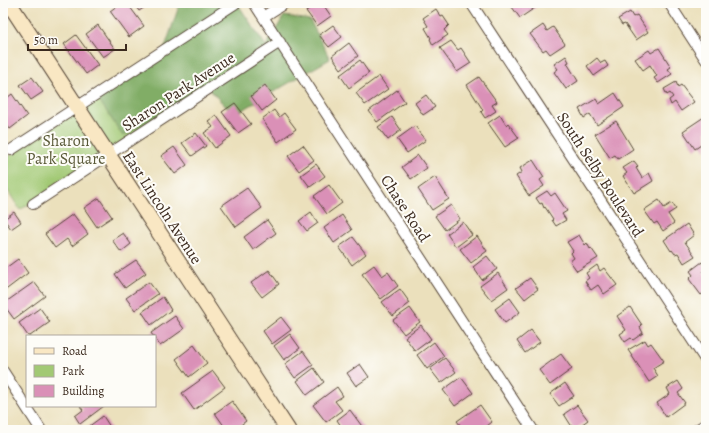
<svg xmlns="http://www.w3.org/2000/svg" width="709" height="433" viewBox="0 0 709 433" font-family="Alegreya,serif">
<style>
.green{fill:#a2c974;stroke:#6e7a49}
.forest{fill:#81ad66;stroke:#5e6c42}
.building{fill:#da90b7}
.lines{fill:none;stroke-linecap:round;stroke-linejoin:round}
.minor-casing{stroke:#554536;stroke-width:12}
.secondary-casing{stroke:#554536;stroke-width:17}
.minor{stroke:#fff;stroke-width:10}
.secondary{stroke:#f9e7c3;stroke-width:15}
.labels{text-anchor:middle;stroke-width:4;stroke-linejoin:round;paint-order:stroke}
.street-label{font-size:16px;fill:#3b2a1e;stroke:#fdfcf7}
.park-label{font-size:16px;fill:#5a5a38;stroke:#fdfcf7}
</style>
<rect width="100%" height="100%" fill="#fdfcf7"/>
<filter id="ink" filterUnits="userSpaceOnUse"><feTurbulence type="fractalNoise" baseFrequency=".025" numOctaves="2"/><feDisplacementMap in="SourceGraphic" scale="8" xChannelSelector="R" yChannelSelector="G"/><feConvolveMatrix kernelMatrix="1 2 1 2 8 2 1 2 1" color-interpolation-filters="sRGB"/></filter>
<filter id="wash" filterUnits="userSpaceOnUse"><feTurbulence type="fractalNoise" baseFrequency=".012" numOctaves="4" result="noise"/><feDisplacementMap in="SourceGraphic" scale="16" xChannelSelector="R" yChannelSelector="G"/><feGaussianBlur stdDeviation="0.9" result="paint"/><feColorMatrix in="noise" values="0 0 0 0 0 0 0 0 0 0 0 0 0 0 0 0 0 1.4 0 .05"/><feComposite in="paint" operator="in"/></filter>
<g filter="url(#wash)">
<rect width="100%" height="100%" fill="#ebe0bc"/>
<path class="green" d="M237 4 266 47 20 210 3 183V160Z"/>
<path class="forest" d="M180 3H237L266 46 284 16 310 20 330 59 234 115 206 86 123 136 97 97 163 53Z"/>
<g id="blocks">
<path class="building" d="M121 3H127L144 26 129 37 110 11Z
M133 3H151L139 11Z
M317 3H322L331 16 317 26 306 11Z
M509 3H542L520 18Z
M436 9 441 17 443 16 449 25 444 30 448 35 433 45 430 39 431 38 425 28 428 26 423 18Z
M630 12 633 17 637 15 648 32 636 40 625 24 622 25 618 19Z
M98 25 115 49 103 57 86 34Z
M333 25 342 37 329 47 319 35Z
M543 25 547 31 553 27 565 44 550 54 546 49 543 51 530 34Z
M76 35 98 65 86 74 64 44Z
M451 41 458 50 461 48 471 63 457 72 440 48Z
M349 43 358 56 341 69 332 56Z
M659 48 671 67 668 69 672 74 658 83 654 78 657 76 650 65 643 70 635 59 649 50 651 53Z
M566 56 569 62 567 63 578 81 566 89 554 72 558 69 554 64Z
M597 58 601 63 605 61 608 66 594 76 587 66Z
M360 60 369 73 349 88 340 75Z
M379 76 388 89 365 105 356 93Z
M32 77 43 92 31 100 20 85Z
M479 77 497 102 492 105 496 111 485 118 481 112 483 110 467 85Z
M676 82 678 87 681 85 694 102 681 111 675 102 671 105 669 100 673 97 670 93 667 95 664 89Z
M265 85 276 100 262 111 251 96Z
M397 90 405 102 377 122 369 111Z
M615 93 624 107 597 125 590 114 584 118 579 109 596 99 599 104Z
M12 94 27 116 10 129 3 120V101Z
M426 95 435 107 423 115 415 103Z
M235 103 251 124 238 133 222 112Z
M274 110 279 117 284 113 296 129 278 142 262 119Z
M216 115 231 136 215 148 204 133 213 127 208 121Z
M500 115 506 125 508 123 519 138 505 147 488 123Z
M392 117 401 130 388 140 378 127Z
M704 117 706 120V149L705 150 701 145 695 149 683 131Z
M616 121 633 149 618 159 615 155 610 158 595 134Z
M415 126 426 140 407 153 397 139Z
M196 133 206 146 192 156 182 143Z
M303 145 314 160 299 171 288 156Z
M174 147 187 165 175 174 161 156Z
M418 155 427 168 411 179 402 167Z
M533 160 544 177 540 180 544 186 529 196 516 176 522 172 520 168Z
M634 161 638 166 636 168 642 178 649 173 653 181 634 193 623 176 627 173 623 168Z
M316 164 325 176 310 187 301 175Z
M435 177 449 199 432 210 418 189Z
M329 185 342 203 327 214 314 196Z
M247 188 262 208 236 227 221 206Z
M547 191 551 196 555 193 567 211 562 214 566 220 556 226 552 220 553 219 545 207 544 208 542 203 540 204 536 198Z
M99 198 112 217 97 227 84 208Z
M659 200 664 208 672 203 676 209 668 214 674 223 663 231 657 222 654 224 644 210Z
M451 205 460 219 445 230 435 216Z
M14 212 21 222 11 229 4 219Z
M311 212 318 223 307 231 299 221Z
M73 214 88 234 72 246 67 239 55 248 45 234Z
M342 215 352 230 334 243 324 228Z
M267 220 276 233 253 250 244 237Z
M463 222 472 235 456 247 447 234Z
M687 224 694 235 685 242 695 256 684 263 678 253 675 254 672 250 671 251 664 240Z
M123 233 131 244 121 252 112 240Z
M579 235 585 245 587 243 590 249 591 248 598 258 577 271 570 261 574 258 571 253 573 251 567 242Z
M477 236 487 251 471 263 460 249Z
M353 237 366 254 352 265 339 247Z
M487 256 497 269 482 280 473 267Z
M18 259 28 273 3 292V270Z
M136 260 146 273 125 288 115 274Z
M702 262 706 269 703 271 706 276V295L705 292 701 295 689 279 693 275 690 271Z
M374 265 382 276 388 272 398 286 381 299 362 274Z
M597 265 600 271 604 268 617 285 604 294 598 285 591 290 585 281 589 278 586 273Z
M269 270 279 284 262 297 251 283Z
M498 273 508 288 491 300 480 286Z
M530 278 538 289 525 299 516 288Z
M34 282 45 296 14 319 3 304Z
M149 282 158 294 135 310 126 298Z
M400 289 410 303 393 316 382 302Z
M163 297 171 310 151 325 142 312Z
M510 298 520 312 505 323 495 309Z
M630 307 642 325 640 327 643 333 633 340 631 338 625 342 620 334 626 330 617 316Z
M40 308 50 322 30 336H28L19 323Z
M410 308 420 322 404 334 393 320Z
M175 316 184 329 160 346 155 338V336H153L151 333Z
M281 317 291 330 272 344 263 331Z
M421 325 431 339 415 351 405 337Z
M531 330 540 342 525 353 517 341Z
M290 334 300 348 284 360 274 346Z
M645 340 648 345 651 343 664 361 653 368 658 376 649 382 628 350Z
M434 342 444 356 427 369 417 355Z
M194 345 207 363 189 377 176 359Z
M303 351 313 365 295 378 285 364Z
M561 354 572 369 550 385 539 370Z
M445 358 456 372 441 383 430 369Z
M360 364 369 377 356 386 347 373Z
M314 368 324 382 307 395 297 381Z
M213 371 225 387 194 410 182 393Z
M461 377 473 393 455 406 443 390Z
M678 381 683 389 678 393 685 403 666 417 657 403 670 394 667 388Z
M565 383 574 396 559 406 550 394Z
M337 387 343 396 335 401 342 410 326 422 313 405Z
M232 401 246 421 234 430H227L215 413Z
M480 405 492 422 482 430H464L457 421Z
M577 405 588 420 574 430 564 414Z
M80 406H104L80 424 75 416 83 410Z
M350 410 364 429 336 430 341 426 337 420Z
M103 416 112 430H84Z"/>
</g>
</g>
<g filter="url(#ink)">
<use href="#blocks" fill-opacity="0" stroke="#554536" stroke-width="1"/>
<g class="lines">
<g class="minor-casing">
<path id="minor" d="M254 3 533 430
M471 3 706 361
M669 3 706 60
M263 17 285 3
M11 150 236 3
M33 204 280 42
M3 371 41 430
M697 430 706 424"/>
</g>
<g class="secondary-casing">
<path id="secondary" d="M9 3 288 430"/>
</g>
<use href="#minor" class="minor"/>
<use href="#secondary" class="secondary"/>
</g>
</g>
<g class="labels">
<g class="street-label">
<text transform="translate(178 91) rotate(-33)" y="6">Sharon Park Avenue</text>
<text transform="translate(601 174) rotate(57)" y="6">South Selby Boulevard</text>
<text transform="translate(163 207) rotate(57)" y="6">East Lincoln Avenue</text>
<text transform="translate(406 208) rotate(57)" y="6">Chase Road</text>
</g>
<g class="park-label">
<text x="66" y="146">Sharon<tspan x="66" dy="18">Park Square</tspan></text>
</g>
</g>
<rect width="709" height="433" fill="none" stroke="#fdfcf7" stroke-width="16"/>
<rect x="26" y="335" width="130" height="72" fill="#fdfcf7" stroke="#afa8a0"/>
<rect x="34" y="348" width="20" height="6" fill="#f9e7c3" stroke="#afa8a0"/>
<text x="62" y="355" font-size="12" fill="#3b2a1e">Road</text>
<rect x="34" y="365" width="20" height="12" fill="#a2c974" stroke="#afa8a0"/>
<text x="62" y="375" font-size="12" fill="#3b2a1e">Park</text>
<rect x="34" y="385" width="20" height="12" fill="#da90b7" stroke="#afa8a0"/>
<text x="62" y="395" font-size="12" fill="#3b2a1e">Building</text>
<path d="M28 44v6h98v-6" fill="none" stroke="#3b2a1e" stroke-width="2"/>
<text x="34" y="44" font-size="12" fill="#3b2a1e" stroke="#fdfcf7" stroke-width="3" paint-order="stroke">50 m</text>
</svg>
